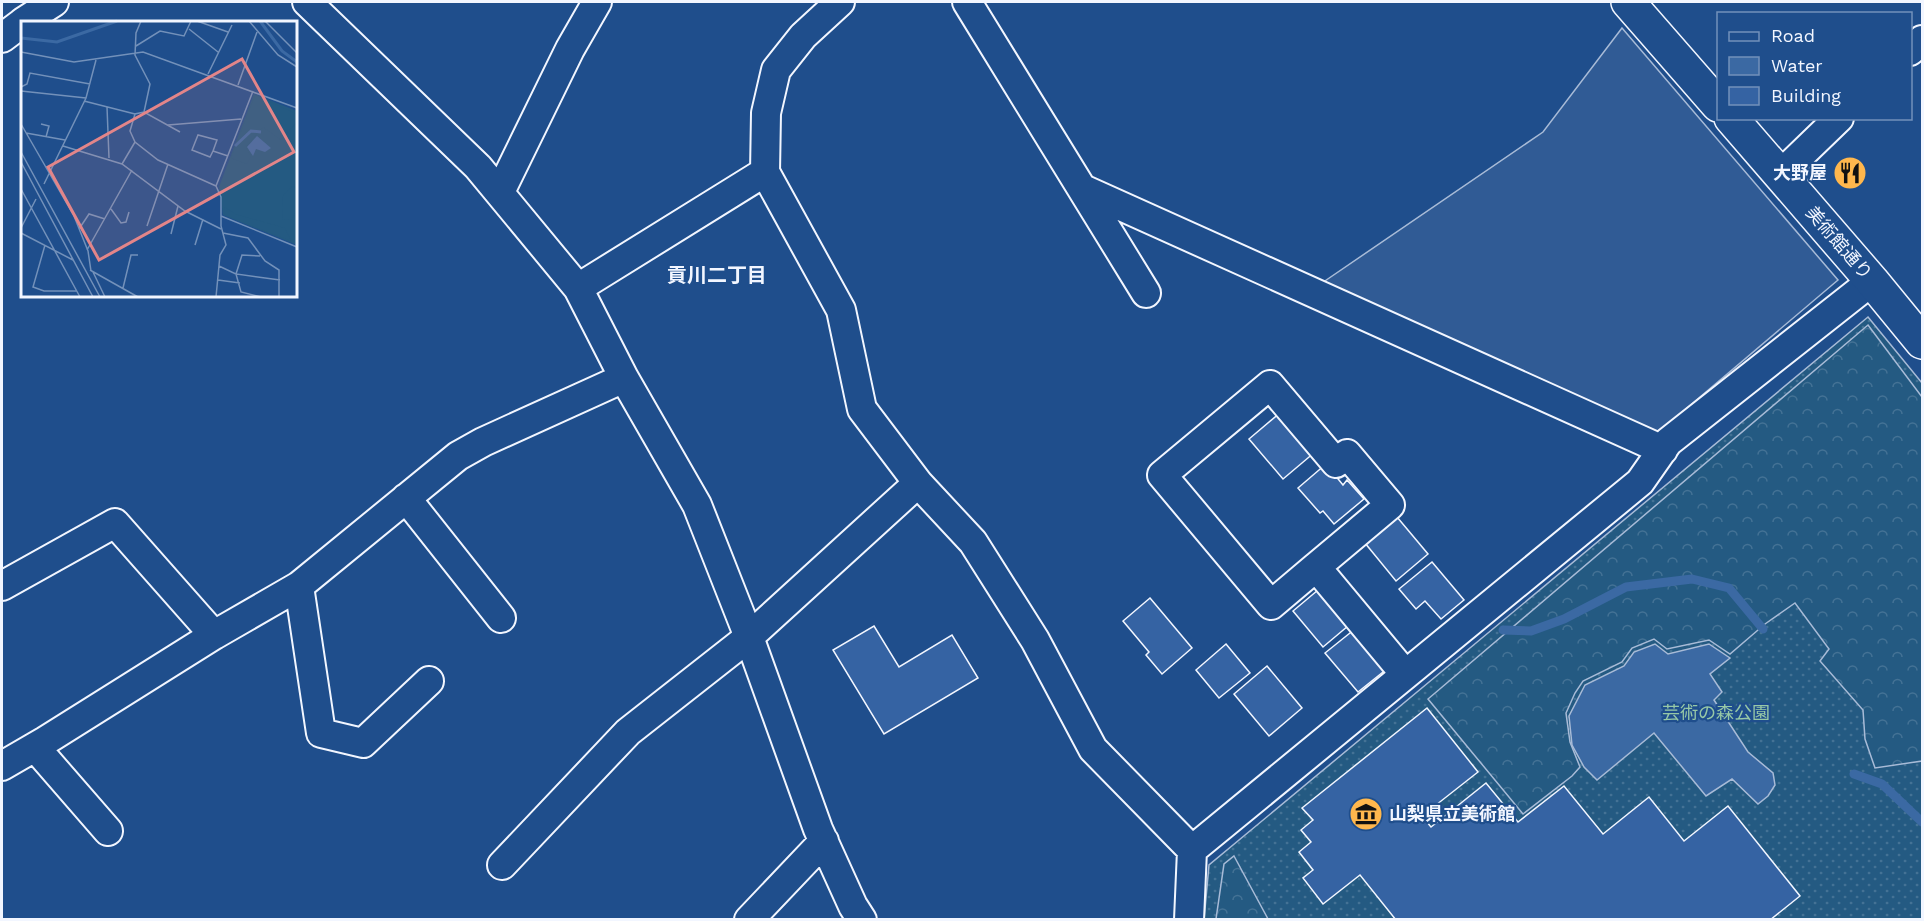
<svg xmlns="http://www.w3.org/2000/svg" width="1924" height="921" viewBox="0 0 1924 921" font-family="'Work Sans','Noto Sans JP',sans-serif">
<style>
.grass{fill:url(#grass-dots);stroke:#a8bbd7;stroke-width:1.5}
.forest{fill:url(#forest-crowns);stroke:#a8bbd7;stroke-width:1.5}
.parking{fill:#305b95;stroke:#a8bbd7;stroke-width:1.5}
.water{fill:#3b69a3;stroke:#a8bbd7;stroke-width:1.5}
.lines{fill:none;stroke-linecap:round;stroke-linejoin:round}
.stream{stroke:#3b69a3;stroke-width:9}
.building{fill:#3563a3;stroke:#f2f6ff;stroke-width:1.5}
.street-casing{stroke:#f2f6ff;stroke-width:32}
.highway-casing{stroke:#f2f6ff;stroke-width:36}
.street{stroke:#1f4e8c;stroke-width:28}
.highway{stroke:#1f4e8c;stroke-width:33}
.labels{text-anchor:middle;stroke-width:4.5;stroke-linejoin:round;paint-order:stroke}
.poi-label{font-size:18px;font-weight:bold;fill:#f2f6ff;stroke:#1f4e8c;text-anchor:end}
.street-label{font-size:18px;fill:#f2f6ff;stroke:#1f4e8c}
.park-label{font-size:18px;fill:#97c8a6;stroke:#1f4e8c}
.neighbourhood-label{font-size:20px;font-weight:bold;fill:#f2f6ff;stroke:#1f4e8c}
.inset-river{fill:none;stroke:#3b69a3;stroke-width:3}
.inset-road{fill:none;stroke:#7391ba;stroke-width:1.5}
.view{fill:#e38589;fill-opacity:0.15;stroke:#e38589;stroke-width:3}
.inset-edge{fill:none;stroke:#f2f6ff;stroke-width:3}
</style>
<defs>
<pattern id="grass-dots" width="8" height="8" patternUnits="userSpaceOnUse" patternTransform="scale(1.5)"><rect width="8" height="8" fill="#245a82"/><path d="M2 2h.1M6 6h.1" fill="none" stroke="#447295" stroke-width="1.8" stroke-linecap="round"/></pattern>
<pattern id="forest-crowns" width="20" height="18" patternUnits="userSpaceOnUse" patternTransform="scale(1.5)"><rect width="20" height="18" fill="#245a82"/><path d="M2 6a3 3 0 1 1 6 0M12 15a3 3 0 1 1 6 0" fill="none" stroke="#447295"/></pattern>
</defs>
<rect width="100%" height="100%" fill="#1f4e8c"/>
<path class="grass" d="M1868 317 1922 383V919L1204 920 1209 865Z"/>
<path class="forest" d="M1868 325 1922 397V761L1875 768 1865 739 1863 710 1820 661 1829 649 1795 603 1765 624 1730 654 1709 640 1667 649 1654 639 1632 648 1622 662 1583 681 1575 693 1566 713 1570 742 1580 767 1572 776 1523 814 1428 699Z
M1234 856 1268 919H1216L1224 864Z"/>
<path class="parking" d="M1622 28 1838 280 1654 436 1319 285 1543 132Z"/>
<path class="water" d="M1655 644 1668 654 1709 644 1730 658 1710 674 1722 692 1714 700 1748 752 1773 773 1775 785 1768 796 1758 804 1732 779 1706 796 1654 733 1597 780 1584 767 1572 745 1569 716 1585 685 1624 666 1634 652Z"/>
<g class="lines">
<path class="stream" d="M1503 630 1531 631 1564 619 1626 587 1692 579 1729 588 1763 629
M1854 774 1882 784 1922 822"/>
</g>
<path class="building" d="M1281 412 1315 452 1283 479 1249 439Z
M1326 464 1343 485 1347 480 1364 499 1334 524 1323 511 1320 513 1298 488Z
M1397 517 1428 554 1396 581 1365 543Z
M1432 562 1464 600 1441 619 1425 601 1416 609 1399 589Z
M1318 590 1348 626 1323 647 1293 611Z
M1150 598 1192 648 1162 674 1146 655 1149 652 1123 621Z
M874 626 899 667 952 635 978 678 884 734 833 650Z
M1355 629 1388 668 1358 692 1325 653Z
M1226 644 1250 673 1219 698 1196 670Z
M1267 666 1302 708 1269 736 1234 694Z
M1427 708 1478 772 1422 816 1431 827 1486 783 1518 822 1564 786 1603 834 1649 797 1684 841 1728 806 1800 896 1770 920H1396L1360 875 1323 904 1303 878 1313 870 1299 852 1311 842 1301 830 1313 820 1302 808Z"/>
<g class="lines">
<g class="street-casing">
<path id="street" d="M307 2 478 167 578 288 624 378 697 505 749 637 818 829 853 906 862 920
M840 2 803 36 776 70 766 113 765 172 841 310 862 409 918 483 973 542 1035 640 1093 749 1192 850
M967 2 1146 293
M23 22 54 2
M2 38 22 23
M1910 51 1922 40
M1780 175 1839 118
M1083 189 1663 450
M500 192 570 49 597 2
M578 288 765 172
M406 498 501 618
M1316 567 1271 605 1162 475 1270 385 1336 463 1347 454 1390 505 1316 567 1405 674
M2 586 115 523 214 635
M299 586 321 733 363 743 429 681
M35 747 108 831
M2 766 45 741 214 635 299 586 458 456 483 442 624 378
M502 865 628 732 749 637 918 483
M749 920 824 841
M1189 920 1192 850 1640 482 1668 442 1872 281"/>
</g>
<g class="highway-casing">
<path id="highway" d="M1628 2 1718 105
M1731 118 1872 281 1922 342"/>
</g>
<use href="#street" class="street"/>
<use href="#highway" class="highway"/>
</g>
<defs>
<g id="restaurant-disc" transform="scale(1.725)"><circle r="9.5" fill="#ffb74d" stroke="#1f4e8c"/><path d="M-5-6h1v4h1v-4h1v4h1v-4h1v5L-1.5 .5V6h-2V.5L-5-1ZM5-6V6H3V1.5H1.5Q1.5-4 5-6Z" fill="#111"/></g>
<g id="museum-disc" transform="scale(1.725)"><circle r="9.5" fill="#ffb74d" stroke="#1f4e8c"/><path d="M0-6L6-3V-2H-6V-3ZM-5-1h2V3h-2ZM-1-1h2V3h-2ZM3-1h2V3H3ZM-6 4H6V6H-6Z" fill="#111"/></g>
</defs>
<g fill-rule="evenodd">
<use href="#restaurant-disc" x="1850" y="173"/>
<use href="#museum-disc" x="1366" y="814"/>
</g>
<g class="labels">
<g class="poi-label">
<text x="1827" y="179">大野屋</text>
<text x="1389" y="820" text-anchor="start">山梨県立美術館</text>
</g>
<g class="street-label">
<text transform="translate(1839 243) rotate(49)" y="6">美術館通り</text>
</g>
<g class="park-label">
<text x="1716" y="719">芸術の森公園</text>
</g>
<g class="neighbourhood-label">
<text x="717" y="282">貢川二丁目</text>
</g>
</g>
<g transform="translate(21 21)">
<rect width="276" height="276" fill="#1f4e8c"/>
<path d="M233 73 276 90V224L202 194 198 166Z" fill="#245a82"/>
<path d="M234 74 276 93V101L260 119 242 106 225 126 230 135 226 143 210 137ZM271 165 276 167V189L271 198 265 199 261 198 262 175ZM204 186 214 193 264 207 270 220 203 194Z" fill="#245a82"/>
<path d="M236 115 250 127 244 131 235 128 232 135 226 126Z" fill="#3b69a3"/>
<path class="inset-river" d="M239 0 261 30 276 41M0 17 36 21 96 0M214 125 230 110 240 111"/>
<path class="inset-road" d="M120 0 115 12 114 34 129 63 123 91M176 0 207 11M228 0 257 34 276 46M244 0 276 32M168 8 197 31M115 25 139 10 163 15 170 0M0 31 53 41 122 31 276 87M187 53 211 4M217 64 236 11M0 66 6 63 9 52 69 63M0 70 65 77M63 80 114 93M86 86 88 137M0 103 53 195 67 230 70 250M20 103 28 105 25 116M147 104 220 98M159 111 123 91 114 93 109 110 114 121 137 139 195 165M5 112 44 119M42 125 101 143 164 190 200 208M192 130 189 136 171 129 177 114 196 119 192 130 207 135M0 131 79 276M0 141 72 276M101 143 114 121M23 163 65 77 75 39M0 168 59 276M90 188 100 202 105 201 108 191M200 195 276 226M126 205 147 143M0 207 15 178M58 208 68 193 84 198M0 212 52 239M202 212 227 217 244 240 258 249V276M150 213 157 185M24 224 12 266 23 270H56M174 224 182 198M66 229 111 149M239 235 221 234 215 253 259 259M198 245 215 253 220 271 240 276M69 249 117 276M72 251 84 276M197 259 219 262M102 267 110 234H117M195 276 199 234 205 224 200 205V176L195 165 232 70"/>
<path class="view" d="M221 38 273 131 78 239 27 146Z"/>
<rect width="276" height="276" class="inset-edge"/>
</g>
<rect width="1924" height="921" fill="none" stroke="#f2f6ff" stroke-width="6"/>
<rect x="1717" y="12" width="195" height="108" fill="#1f4e8c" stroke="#7391ba" stroke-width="1.5"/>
<rect x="1729" y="32" width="30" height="9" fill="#1f4e8c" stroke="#7391ba" stroke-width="1.5"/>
<text x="1771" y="42" font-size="18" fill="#f2f6ff">Road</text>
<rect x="1729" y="57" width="30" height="18" fill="#3b69a3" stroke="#7391ba" stroke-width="1.5"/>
<text x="1771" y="72" font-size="18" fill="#f2f6ff">Water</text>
<rect x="1729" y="87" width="30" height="18" fill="#3563a3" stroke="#7391ba" stroke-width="1.5"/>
<text x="1771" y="102" font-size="18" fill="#f2f6ff">Building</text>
</svg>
